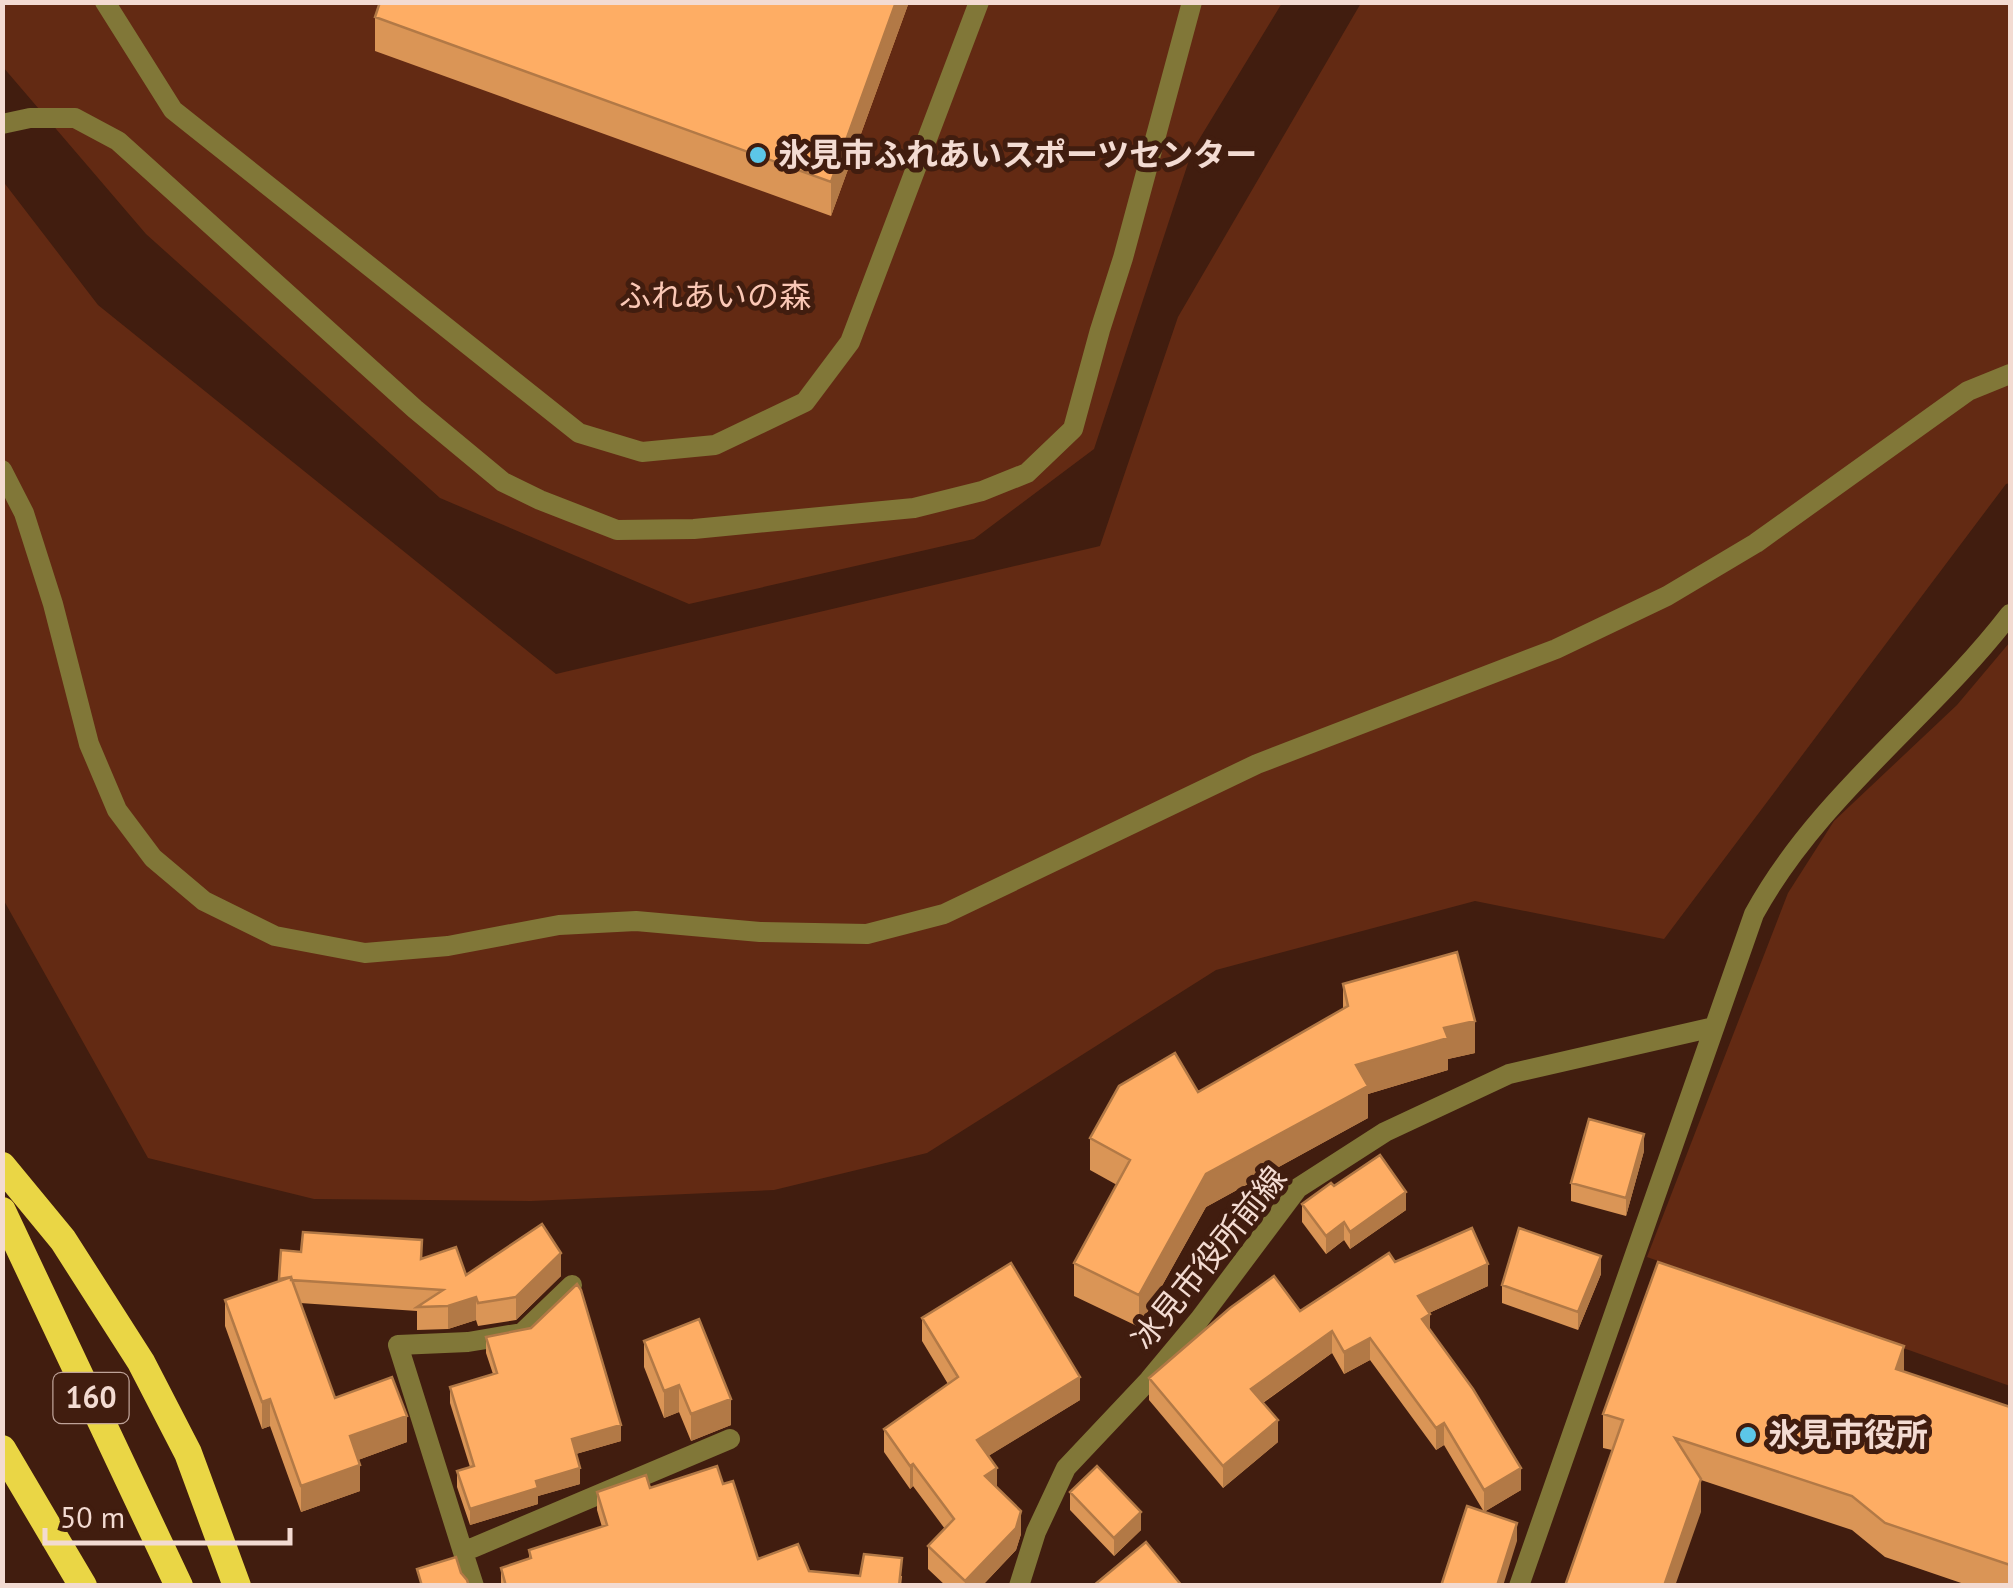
<svg xmlns="http://www.w3.org/2000/svg" width="2013" height="1588" viewBox="0 0 2013 1588" font-family="'PT Sans','Noto Sans JP',sans-serif">
<style>
.green{fill:#632a13}
.lines{fill:none;stroke-linecap:round;stroke-linejoin:round}
.minor{stroke:#817738;stroke-width:20}
.tertiary{stroke:#817738;stroke-width:20}
.trunk{stroke:#ead645;stroke-width:28}
.wall{fill:#da9556}
.shaded-wall{fill:#b27946}
.building{fill:#fead64;stroke:#b27946;stroke-width:2.5}
.poi-dot{fill:#5cc7e8;stroke:#411d0f;stroke-width:4}
.labels{text-anchor:middle;stroke-width:10;stroke-linejoin:round;paint-order:stroke}
.shield{fill:#411d0f;stroke:#bea298;stroke-width:2.5}
.shield-label{font-size:30px;font-weight:bold;fill:#f3dbd2}
.poi-label{font-size:32px;font-weight:bold;fill:#f3dbd2;stroke:#411d0f;text-anchor:start}
.park-label{font-size:32px;fill:#fac7b5;stroke:#411d0f}
.street-label{font-size:32px;fill:#f3dbd2;stroke:#411d0f}
</style>
<rect width="100%" height="100%" fill="#411d0f"/>
<path class="green" d="M2 3H1282L1192 151 1094 449 974 539 689 604 440 498 146 234 3 67Z
M1361 3H2010V483L2006 484 1664 939 1475 901 1216 970 927 1153 774 1190 531 1201 314 1199 148 1158 3 899 2 180 98 305 556 674 1100 546 1178 317Z
M2010 642V1386L1647 1257 1788 893 1834 821 1957 705Z"/>
<g class="lines">
<path class="minor" d="M105 2 173 110 579 433 642 452 715 445 805 402 850 342 979 2
M2 124 30 118H75L118 141 415 409 503 482 540 500 617 530 694 529 914 508 982 491 1027 473 1073 429 1100 330 1123 258 1192 2
M463 1552 398 1345 468 1342 522 1333 572 1285
M474 1586 463 1552 730 1439
M1019 1586 1036 1532 1066 1468 1149 1380 1199 1320 1298 1188 1385 1132 1509 1074 1714 1027
M1519 1586 1754 914C1818 797 1930 718 2010 614"/>
<path class="tertiary" d="M2 470 24 513 53 604 89 744 117 810 153 858 204 901 275 936 365 953 448 946 559 925 636 921 760 932 867 934 944 914 1257 764 1556 649 1667 596 1756 543 1968 391 2010 374"/>
<path class="trunk" d="M2 1166 63 1240 141 1362 188 1453 237 1586
M2 1211 179 1586
M2 1449 83 1586"/>
</g>
<path class="wall" d="M909 2 831 216 375 51V17Z
M1343 984 1475 1053 1448 1059V1070L1368 1094V1118L1206 1207 1139 1327 1074 1296V1263L1117 1185 1090 1170V1138L1198 1092 1343 1009Z
M1644 1151 1626 1216 1571 1201V1183Z
M1334 1186 1406 1210 1350 1249 1344 1240 1326 1254 1302 1222V1204Z
M281 1250 422 1259 466 1275 561 1276 516 1320 478 1326 476 1320 448 1329 417 1330V1311L300 1303 335 1398 407 1442 358 1460 360 1491 301 1512 270 1426 262 1429 225 1326V1300L279 1281Z
M1395 1262 1488 1286 1429 1313 1430 1329 1521 1490 1484 1512 1444 1445 1436 1450 1370 1360 1344 1374 1332 1353 1263 1403 1278 1442 1223 1488 1149 1400V1378L1300 1311Z
M1601 1274 1578 1330 1502 1303V1285Z
M922 1318 1080 1400 988 1456 997 1488 1021 1534 1016 1550 982 1586H946L928 1569V1546L945 1529 913 1486 910 1489 884 1452V1429L948 1384 922 1341Z
M486 1337 621 1441 576 1454 580 1484 538 1496V1504L470 1525 457 1487V1471L470 1467 450 1403V1387L493 1374 486 1353Z
M644 1341 731 1425 691 1441 679 1412 664 1418 644 1367Z
M1904 1372 2010 1407V1586H1970L1885 1557 1852 1530 1701 1480V1512L1612 1450 1603 1448V1414Z
M723 1484 758 1559 809 1571 860 1576H902L901 1586H501V1568L529 1559V1550L602 1527 597 1510V1492Z
M1070 1492 1141 1530 1114 1556 1070 1510Z"/>
<path class="shaded-wall" d="M896 2H909L831 216V182Z
M1475 1021V1053L1448 1059V1070L1368 1094V1118L1206 1207 1139 1327V1295L1206 1174 1356 1065 1444 1028Z
M1644 1134V1151L1626 1216V1198Z
M1406 1192V1210L1350 1249V1232Z
M1344 1222V1240L1326 1254V1236Z
M561 1253V1276L516 1320V1297Z
M1601 1256V1274L1578 1330V1312Z
M1488 1264V1286L1418 1318V1296Z
M476 1297V1320L448 1329V1306Z
M1430 1314V1336L1422 1319Z
M1332 1331V1353L1251 1411V1389Z
M1370 1338V1360L1344 1374V1352Z
M1904 1346V1380L1896 1369Z
M1080 1377V1400L977 1463V1440Z
M679 1385V1412L664 1418V1391Z
M270 1399V1426L262 1429V1402Z
M731 1399V1425L691 1441V1414Z
M407 1416V1442L350 1463V1436Z
M1278 1420V1442L1223 1488V1466Z
M1444 1423V1445L1436 1450V1428Z
M621 1425V1441L572 1455V1439Z
M913 1464V1486L910 1489V1466Z
M360 1465V1491L301 1512V1486Z
M580 1468V1484L538 1496V1504L470 1525V1509L536 1481Z
M997 1468V1490L985 1476Z
M1521 1468V1490L1484 1512V1490Z
M1701 1479V1512L1675 1586H1664Z
M1021 1511V1534L1016 1550 982 1586H965V1581Z
M1141 1512V1530L1114 1556V1538Z
M1517 1523V1541L1503 1586H1497Z"/>
<path class="building" d="M380 2H896L831 182 375 17Z
M1457 952 1475 1021 1444 1028 1448 1038 1356 1065 1368 1086 1206 1174 1139 1295 1074 1263 1130 1160 1090 1138 1119 1086 1175 1053 1198 1092 1348 1006 1343 984Z
M1589 1119 1644 1134 1626 1198 1571 1183Z
M1380 1155 1406 1192 1350 1232 1344 1222 1326 1236 1302 1204 1331 1183 1334 1186Z
M542 1224 561 1253 516 1297 478 1303 476 1297 448 1306 417 1307 443 1290 291 1280V1277L279 1279 281 1250 301 1252 303 1232 422 1240 421 1259 456 1247 466 1275Z
M1472 1228 1488 1264 1418 1296 1430 1314 1422 1319 1473 1389 1521 1468 1484 1490 1444 1423 1436 1428 1370 1338 1344 1352 1332 1331 1251 1389 1278 1420 1223 1466 1149 1378 1230 1308 1274 1276 1300 1311 1389 1253 1395 1262Z
M1519 1228 1601 1256 1578 1312 1502 1285Z
M1658 1262 1904 1346 1896 1369 2010 1407V1565L1885 1523 1852 1496 1675 1438 1701 1479 1664 1586H1565L1623 1420 1603 1414Z
M1011 1263 1080 1377 977 1440 997 1468 985 1476 1021 1511 1016 1528 965 1581 928 1546 954 1519 913 1464 910 1466 884 1429 958 1377 922 1318Z
M291 1277 335 1398 392 1377 407 1416 350 1436 360 1465 301 1486 270 1399 262 1402 225 1300Z
M577 1284 581 1290 621 1425 572 1439 580 1468 536 1481 538 1488 470 1509 457 1471 474 1466 450 1387 497 1373 486 1337 531 1328Z
M699 1319 731 1399 691 1414 679 1385 664 1391 644 1341Z
M717 1466 723 1484 733 1481 758 1559 798 1544 809 1571 860 1576 864 1554 902 1558 899 1586H506L501 1568 531 1558 529 1550 607 1525 597 1492 646 1475 650 1488Z
M1097 1466 1141 1512 1114 1538 1070 1492Z
M1467 1506 1517 1523 1497 1586H1441Z
M1146 1542 1182 1586H1093Z
M456 1557 461 1573 467 1580 469 1586H422L417 1569Z"/>
<g class="poi-dot">
<circle cx="758" cy="155" r="10"/>
<circle cx="1748" cy="1435" r="10"/>
</g>
<g class="labels">
<rect class="shield" x="53.5" y="1373" width="75" height="50" rx="8"/>
<g class="shield-label">
<text x="91" y="1408">160</text>
</g>
<g class="poi-label">
<text x="778" y="166">氷見市ふれあいスポーツセンター</text>
<text x="1768" y="1446">氷見市役所</text>
</g>
<g class="park-label">
<text x="715" y="307">ふれあいの森</text>
</g>
<g class="street-label">
<text transform="translate(1209 1258) rotate(-51)" y="11">冰見市役所前線</text>
</g>
</g>
<rect width="2013" height="1588" fill="none" stroke="#f3dbd2" stroke-width="10"/>
<path d="M45 1528v15h245v-15" fill="none" stroke="#f3dbd2" stroke-width="5"/>
<text x="60" y="1528" font-size="30" fill="#f3dbd2" stroke="#411d0f" stroke-width="8" paint-order="stroke">50 m</text>
</svg>
